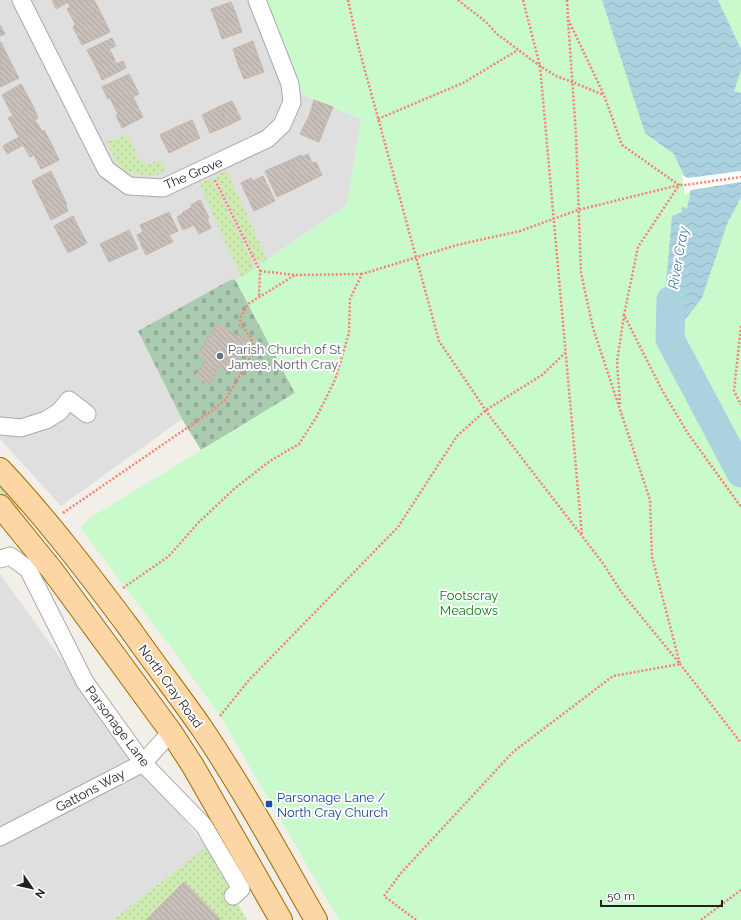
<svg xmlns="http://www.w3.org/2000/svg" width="741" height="920" viewBox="0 0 741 920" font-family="Raleway,sans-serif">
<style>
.residential{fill:#e0dfdf}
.grass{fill:url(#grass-dots)}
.cemetery{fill:url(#cemetery-stones)}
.park{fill:#c8facc}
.water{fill:url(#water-waves)}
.pier{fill:#fff}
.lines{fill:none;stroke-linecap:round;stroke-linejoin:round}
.river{stroke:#aad3df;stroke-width:29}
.building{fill:url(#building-back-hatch);stroke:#c4b6ab}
.minor-casing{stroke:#a9a9a9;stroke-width:19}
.primary-casing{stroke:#a06b00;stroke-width:24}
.path{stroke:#fa8072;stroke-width:2.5;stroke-dasharray:2 2;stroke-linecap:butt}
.minor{stroke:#fff;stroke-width:17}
.primary{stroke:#fcd6a4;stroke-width:22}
.worship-dot{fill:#6b7280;stroke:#fff;stroke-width:1.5}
.transit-dot{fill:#1a4fb4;stroke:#fff;stroke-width:1.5}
.labels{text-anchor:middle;stroke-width:4;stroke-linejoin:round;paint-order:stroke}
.street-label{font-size:13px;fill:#222;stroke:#fff}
.worship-label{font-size:13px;fill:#5b616d;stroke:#fff;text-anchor:start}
.park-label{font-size:13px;fill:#0c8416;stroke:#fff}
.transit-label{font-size:13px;fill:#164399;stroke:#fff;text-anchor:start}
.water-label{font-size:14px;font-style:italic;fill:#4a7aab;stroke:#fff}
</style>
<defs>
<pattern id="grass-dots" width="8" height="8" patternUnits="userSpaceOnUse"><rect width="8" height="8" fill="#cdebb0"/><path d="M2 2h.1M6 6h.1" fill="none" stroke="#b0c997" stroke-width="1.8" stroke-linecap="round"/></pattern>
<pattern id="cemetery-stones" width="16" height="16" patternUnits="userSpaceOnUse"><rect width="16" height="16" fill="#aacbaf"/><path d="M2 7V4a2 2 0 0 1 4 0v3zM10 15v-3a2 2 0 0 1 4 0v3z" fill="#92ae96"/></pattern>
<pattern id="water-waves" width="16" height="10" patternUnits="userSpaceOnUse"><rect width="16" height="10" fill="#aad3df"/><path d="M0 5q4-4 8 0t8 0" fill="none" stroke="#92b5bf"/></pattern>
<pattern id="building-back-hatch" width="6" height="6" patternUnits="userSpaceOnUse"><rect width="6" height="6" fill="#c7bfb8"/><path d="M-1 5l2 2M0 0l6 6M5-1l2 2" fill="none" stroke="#aba49e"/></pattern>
</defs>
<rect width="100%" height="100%" fill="#f2efe9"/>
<path class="residential" d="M0 0H267L303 95 361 119 347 205 236 281 232 279 139 331 182 419 61 506 0 439Z
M0 574 106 721 206 847 113 920H0Z"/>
<path class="grass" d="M128 135 139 160 148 164 160 160 166 171 153 176 127 172 116 161 106 142Z
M227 171 268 262 256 261 215 176Z
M212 178 256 270 250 297 199 183Z
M0 483 23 509 17 513 0 493Z
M206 847 247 920H113Z"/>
<path class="cemetery" d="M232 279 236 281 295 393 201 450 182 419 138 331Z"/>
<path class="park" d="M267 0H741V920H339L220 716 170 646 80 528 90 518 295 393 236 281 347 205 361 119 303 95Z"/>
<path class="water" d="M602 0H718L741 49V70L734 91 741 93V197L727 224 702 298 670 339 663 318 672 216 682 212 681 208 684 207 687 209 691 190 690 179 684 176 674 154 645 133Z"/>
<path class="pier" d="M741 171V182L691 190 685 195 682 175 688 178Z"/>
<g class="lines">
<path class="river" d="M671 300 670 339 741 473"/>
</g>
<path class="building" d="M52 0H72L56 9Z
M72 0H94L100 11 75 23 67 9 70 7 68 2Z
M231 2 237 17 217 24 211 9Z
M100 11 110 32 82 45 73 27 75 25V23Z
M237 17 242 32 222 39 217 24Z
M0 25 5 34 0 36Z
M112 38 116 46 109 49 113 56 95 65 87 50Z
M253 41 258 56 238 64 233 49Z
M1 42 11 63 0 69V43Z
M113 56 116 64 123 61 126 68 102 80 95 65Z
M258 56 264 72 244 79 238 64Z
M11 63 19 78 0 87V69Z
M129 74 139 94 114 106 110 98 108 99 102 87Z
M21 84 33 106 13 116 2 95Z
M133 97 143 117 122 128 116 115 118 114 114 106Z
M314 100 333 107 326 124 309 116Z
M232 101 241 119 227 126 218 107Z
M33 106 38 118 35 120 39 126 19 137 8 118Z
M218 107 227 126 210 133 202 115Z
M309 116 326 124 319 142 300 134Z
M192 120 200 138 185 145 176 127Z
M39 126 42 132 44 130 52 145 30 157 23 145 7 154 3 146Z
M176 127 185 145 169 153 160 135Z
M52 145 59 160 41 169 34 155Z
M308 154 312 163 316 162 322 175 298 187 286 162 301 155 302 157Z
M286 162 298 187 277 197 265 171Z
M51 171 61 192 42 201 32 181Z
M263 176 275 201 254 211 241 183 251 178 253 181Z
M61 192 67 205 66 206 68 211 51 220 42 201Z
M200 200 209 218 207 219 211 228 199 234 194 225 183 230 177 217 183 214 182 213 192 207 191 205Z
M169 212 178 231 169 235 173 242 166 245 154 219Z
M73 216 80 230 61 239 54 226Z
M154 219 166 245 146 255 137 235 143 232 140 225Z
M80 230 87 243 68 253 61 239Z
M129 230 138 249 124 255 115 237Z
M115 237 124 255 109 262 100 244Z
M217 323 238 336 239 333 249 339 228 372 220 367 209 385 195 376 206 359 198 354Z
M184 882 220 919 219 920H146Z"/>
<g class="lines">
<g class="minor-casing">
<path id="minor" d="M21 0 106 169 129 186 163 188 267 139 282 125 292 102 290 84 257 0
M0 426 21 428 46 420 59 412 69 400 87 414
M0 559 10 556 28 569 85 682 143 763 204 826 241 889 233 896
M0 837 143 763 171 732"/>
</g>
<g class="primary-casing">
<path id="primary" d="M0 469C47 519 89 574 130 629 153 662 178 694 201 727 243 789 279 855 316 920
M0 506 52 570 171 732 193 766 281 920"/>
</g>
<path class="path" d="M348 0 358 45 439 341 491 418 602 562 622 593 680 664 741 743
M458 0 486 22 497 34 540 66 556 76 572 82 604 95
M523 0 540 66 582 535
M567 0 568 19 604 95 622 145 679 185 638 247 624 315 662 390 687 432 741 507
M378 119 463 83 518 50
M215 180 260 271 259 297
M260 271 295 275 362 274
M741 326 734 391 741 405
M620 404 617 362 624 315
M63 513 216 408 226 399 250 358 253 346 251 337 240 325V318L248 304 295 275
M123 588 169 556 198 523 234 489 270 461 299 444 317 416 335 380 349 333 350 299 362 274 457 245 520 231 578 210 679 185H685L741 177
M220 716 249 680 398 527 457 436 486 410 542 375 565 353
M416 920 384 896 401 873 513 752 613 676 680 664 652 557 650 500 593 328 581 273 576 135 568 19
M701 920 741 890"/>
<use href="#minor" class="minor"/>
<use href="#primary" class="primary"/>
</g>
<circle class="worship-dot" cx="220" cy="356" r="4"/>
<rect class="transit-dot" x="265" y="800" width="8" height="8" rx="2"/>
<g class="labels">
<g class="street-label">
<text transform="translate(193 173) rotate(-23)" y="5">The Grove</text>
<text transform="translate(171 686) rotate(54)" y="5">North Cray Road</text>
<text transform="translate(118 726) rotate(53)" y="5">Parsonage Lane</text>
<text transform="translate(90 790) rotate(-28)" y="5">Gattons Way</text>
</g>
<g class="worship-label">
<text x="228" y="354">Parish Church of St<tspan x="228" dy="15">James, North Cray</tspan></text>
</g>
<g class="park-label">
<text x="469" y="600">Footscray<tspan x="469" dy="15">Meadows</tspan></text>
</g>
<g class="transit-label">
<text x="277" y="802">Parsonage Lane /<tspan x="277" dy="15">North Cray Church</tspan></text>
</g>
<g class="water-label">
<text transform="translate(678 258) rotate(-80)" y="5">River Cray</text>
</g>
</g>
<g transform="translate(32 888) rotate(124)" stroke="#ffffff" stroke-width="3" paint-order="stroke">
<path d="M0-3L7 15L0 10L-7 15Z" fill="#222222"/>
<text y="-6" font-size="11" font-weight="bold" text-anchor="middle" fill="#222222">N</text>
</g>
<path d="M601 900v6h121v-6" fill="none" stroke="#222222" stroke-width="2"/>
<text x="607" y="900" font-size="12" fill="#222222" stroke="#ffffff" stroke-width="3" paint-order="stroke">50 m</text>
</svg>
